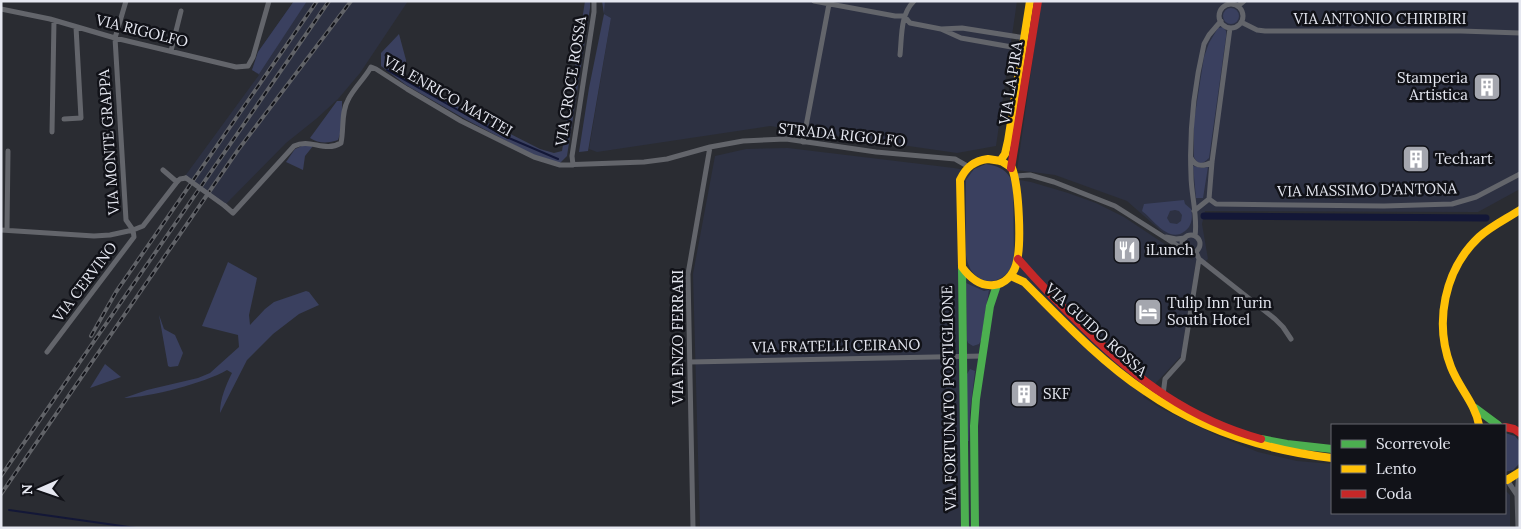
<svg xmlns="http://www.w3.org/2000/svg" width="1521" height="529" viewBox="0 0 1521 529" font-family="Lora,serif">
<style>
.built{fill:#2d3142}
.green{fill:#3a405f;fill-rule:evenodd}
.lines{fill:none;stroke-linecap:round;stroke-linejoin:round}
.stream{stroke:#131737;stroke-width:2}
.canal{stroke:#131737;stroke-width:7}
.street{stroke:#63656b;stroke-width:5}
.fast{stroke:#4caf50;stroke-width:8}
.slow{stroke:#ffc107;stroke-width:8}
.jam{stroke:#c62828;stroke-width:8}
.rail-casing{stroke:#616368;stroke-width:4}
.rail{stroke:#111218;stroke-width:2;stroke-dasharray:5.5;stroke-linecap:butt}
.street-bridge{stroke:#63656b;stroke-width:5}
.labels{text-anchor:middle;stroke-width:5;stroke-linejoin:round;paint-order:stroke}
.street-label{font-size:15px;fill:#e5e7f0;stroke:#111218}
.poi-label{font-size:15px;fill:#e5e7f0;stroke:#111218;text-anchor:start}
</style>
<rect width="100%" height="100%" fill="#2a2c32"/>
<path class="built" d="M294 1H408L360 73 338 99 316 119 286 143 225 205 185 176 259 75 252 70 258 52Z
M605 1H1017L996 146 957 153 770 126 597 152 589 149 611 18 604 14Z
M1041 1H1520V189L1478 212 1205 211 1202 224 1208 259 1201 265 1196 262 1181 356 1143 397 1160 408 1216 435 1258 452 1297 461 1332 464V513H1505V490L1510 495V528H700L693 274 715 156 746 149 788 148 954 168 1031 182 1068 193 1096 203 1124 217 1172 249 1194 260 1127 201 1055 175 1017 170Z"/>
<path class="green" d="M294 1H307L259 74 252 70 258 52Z
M585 1H590V8L567 156 559 164 537 157 465 119 406 85 381 66V53L399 34 406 60V78L473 115 540 149 554 153 562 151Z
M602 1H605L604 14 611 18 588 151 579 152 589 88 604 14Z
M1223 16a8 8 0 1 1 16 0a8 8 0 1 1-16 0Z
M1223 27 1226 31V37L1209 158C1203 164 1198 166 1194 157V121L1204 57 1209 43 1218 28Z
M337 101H342V128L338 140C329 143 319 144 310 138Z
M302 146H313L305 156 303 170 286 162 295 149Z
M986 164C1000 166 1010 171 1013 186L1014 261C1004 290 970 287 966 255V180L974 169Z
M1193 166 1202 168 1208 167 1203 198H1196Z
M1184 200 1185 204 1191 209C1193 217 1192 226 1185 231 1169 244 1154 220 1142 211L1144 204ZM1175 210 1179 211 1182 215 1181 221 1177 224 1170 223 1167 218 1170 211Z
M228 262 257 278 249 315 250 325 265 309 274 302 306 291 309 292 319 305 299 314 273 334 247 360 220 413C220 399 226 385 232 373L227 370C205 383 150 397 124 398L147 390 198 378 210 373 239 347 238 335 202 326Z
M966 283 984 291 989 290 981 340 979 344 973 346 968 343 967 340Z
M159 315 164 329 175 335 183 353 178 366 170 367 168 366Z
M105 364 121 377 90 388Z
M970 369 975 371 970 412 969 441H967V374Z
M1505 433 1515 436 1520 442V463L1513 470 1505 472Z"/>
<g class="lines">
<path class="stream" d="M387 70 504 136 558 159
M9 510 136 528"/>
<path class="canal" d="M1204 216 1486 218"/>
<path class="street" d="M814 1 895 16H904L910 23 941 29
M1219 16a12 12 0 1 1 24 0a12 12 0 1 1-24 0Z
M1238 6 1244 1
M1 9 50 19 115 38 236 67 248 66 253 57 269 1
M1241 22 1257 30 1265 31H1461L1520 33
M1023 49 961 38 941 29 962 28 1025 38
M171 51 181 11
M900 55C902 36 900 15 914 1
M64 119 81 118 76 27
M52 132 54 20
M803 142 829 4
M1191 158C1196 167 1203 167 1212 162
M573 165 572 156 594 12V1
M163 170 177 182
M1015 176 1030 175 1054 182 1115 206 1186 251
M1209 199 1216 204 1384 206 1452 204 1476 197 1520 174
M225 206 233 213 294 146C311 138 324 153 341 143 344 129 341 112 348 100 353 89 365 78 371 67L376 69 407 89 461 121 534 157 560 165 644 162 667 159 710 147 743 141 786 139 876 152 955 159 969 167
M1194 211 1209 199 1212 162 1230 28
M1 230 94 236 110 235 133 230 126 220 115 38 126 1
M7 230 8 151
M1182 244a9 9 0 1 1 18 0a9 9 0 1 1-18 0Z
M1195 236C1198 216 1191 195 1191 175 1189 131 1194 87 1204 44L1209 35 1221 21
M1166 237 1176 239 1185 238
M1199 259 1275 319 1283 327 1291 339
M47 352 134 237 133 230 143 226 177 182 180 179 186 178
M690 362 983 356
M1163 395 1165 379 1183 359 1199 259 1196 252
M1507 480 1517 495 1519 473
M1517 495 1518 528
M693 528 688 274 710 147"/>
<path class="fast" d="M962 267 965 528
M1475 408 1498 425
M1261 439 1287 444 1332 449
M975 528 974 426 976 399 990 306 997 285"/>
<path class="slow" d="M988 159 1001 161 1012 168C1019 187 1022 246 1016 265 1013 275 1005 284 994 285 980 287 970 278 962 267L960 180C966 167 974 161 988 159Z
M1000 161 1005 154 1008 141 1030 1
M1011 276 1024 282C1062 320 1100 361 1145 391 1201 430 1264 450 1332 458
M1479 425C1475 403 1459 388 1451 367 1434 323 1444 270 1479 237 1491 226 1506 219 1520 210
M1505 479 1507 480 1520 472"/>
<path class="jam" d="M1011 168 1038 1
M1018 259C1039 283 1061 306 1084 328 1137 380 1189 419 1261 439
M1505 427 1514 429 1520 433"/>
<g class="rail-casing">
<path id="rail" d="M91 336 116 292 317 1
M1 476 329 1
M1 494 238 150 351 1"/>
</g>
<use href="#rail" class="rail"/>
<path class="street-bridge" d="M186 178 225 206"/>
</g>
<defs>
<g id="building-square" transform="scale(1.4375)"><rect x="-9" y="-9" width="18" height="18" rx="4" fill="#a4a6ae" stroke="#111218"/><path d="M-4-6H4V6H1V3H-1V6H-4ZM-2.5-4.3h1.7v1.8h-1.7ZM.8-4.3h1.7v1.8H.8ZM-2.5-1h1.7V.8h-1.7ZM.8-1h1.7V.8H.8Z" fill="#fff"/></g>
<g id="restaurant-square" transform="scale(1.4375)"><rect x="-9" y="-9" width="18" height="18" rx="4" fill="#a4a6ae" stroke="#111218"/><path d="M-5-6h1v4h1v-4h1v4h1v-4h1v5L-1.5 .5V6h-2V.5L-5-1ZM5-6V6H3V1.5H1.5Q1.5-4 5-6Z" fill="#fff"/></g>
<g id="hotel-square" transform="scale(1.4375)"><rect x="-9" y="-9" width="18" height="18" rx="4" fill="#a4a6ae" stroke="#111218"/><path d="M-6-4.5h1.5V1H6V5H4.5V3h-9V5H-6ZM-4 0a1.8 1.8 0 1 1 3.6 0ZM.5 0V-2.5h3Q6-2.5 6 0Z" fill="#fff"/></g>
</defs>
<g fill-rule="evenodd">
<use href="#building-square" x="1487" y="87"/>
<use href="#building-square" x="1416" y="159"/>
<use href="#restaurant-square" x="1127" y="250"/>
<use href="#hotel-square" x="1148" y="312"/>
<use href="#building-square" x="1024" y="394"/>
</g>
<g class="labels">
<g class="street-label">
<text x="1380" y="24">VIA ANTONIO CHIRIBIRI</text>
<text transform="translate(142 31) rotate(14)" y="5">VIA RIGOLFO</text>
<text transform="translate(571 81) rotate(-81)" y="5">VIA CROCE ROSSA</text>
<text transform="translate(1011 83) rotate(-81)" y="5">VIA LA PIRA</text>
<text transform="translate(448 96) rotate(30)" y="5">VIA ENRICO MATTEI</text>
<text transform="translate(842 135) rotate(6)" y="5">STRADA RIGOLFO</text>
<text transform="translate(109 142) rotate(-94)" y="5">VIA MONTE GRAPPA</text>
<text transform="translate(1367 190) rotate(-1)" y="5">VIA MASSIMO D'ANTONA</text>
<text transform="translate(85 282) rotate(-53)" y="5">VIA CERVINO</text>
<text transform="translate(1096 330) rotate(42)" y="5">VIA GUIDO ROSSA</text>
<text transform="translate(678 337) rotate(-90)" y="5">VIA ENZO FERRARI</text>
<text transform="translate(836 346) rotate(-1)" y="5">VIA FRATELLI CEIRANO</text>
<text transform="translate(949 398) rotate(-91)" y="5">VIA FORTUNATO POSTIGLIONE</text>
</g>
<g class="poi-label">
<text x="1468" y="83" text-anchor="end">Stamperia<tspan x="1468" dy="17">Artistica</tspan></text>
<text x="1435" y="164">Tech:art</text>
<text x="1146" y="255">iLunch</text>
<text x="1167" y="308">Tulip Inn Turin<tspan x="1167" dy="17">South Hotel</tspan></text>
<text x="1043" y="399">SKF</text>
</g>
</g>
<rect width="1521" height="529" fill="none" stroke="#e5e7f0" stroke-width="5"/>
<rect x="1331" y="424" width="175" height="90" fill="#111218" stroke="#66676e"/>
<rect x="1341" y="440" width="25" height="8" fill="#4caf50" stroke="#66676e"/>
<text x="1376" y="449" font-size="15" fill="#e5e7f0">Scorrevole</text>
<rect x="1341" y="465" width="25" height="8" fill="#ffc107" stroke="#66676e"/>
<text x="1376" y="474" font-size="15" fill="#e5e7f0">Lento</text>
<rect x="1341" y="490" width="25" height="8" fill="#c62828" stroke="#66676e"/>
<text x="1376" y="499" font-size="15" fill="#e5e7f0">Coda</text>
<g transform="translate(40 489) rotate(268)" stroke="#111218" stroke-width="4" paint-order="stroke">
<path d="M0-4L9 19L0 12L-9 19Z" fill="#e5e7f0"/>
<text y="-8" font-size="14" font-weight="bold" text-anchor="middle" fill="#e5e7f0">N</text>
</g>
</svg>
